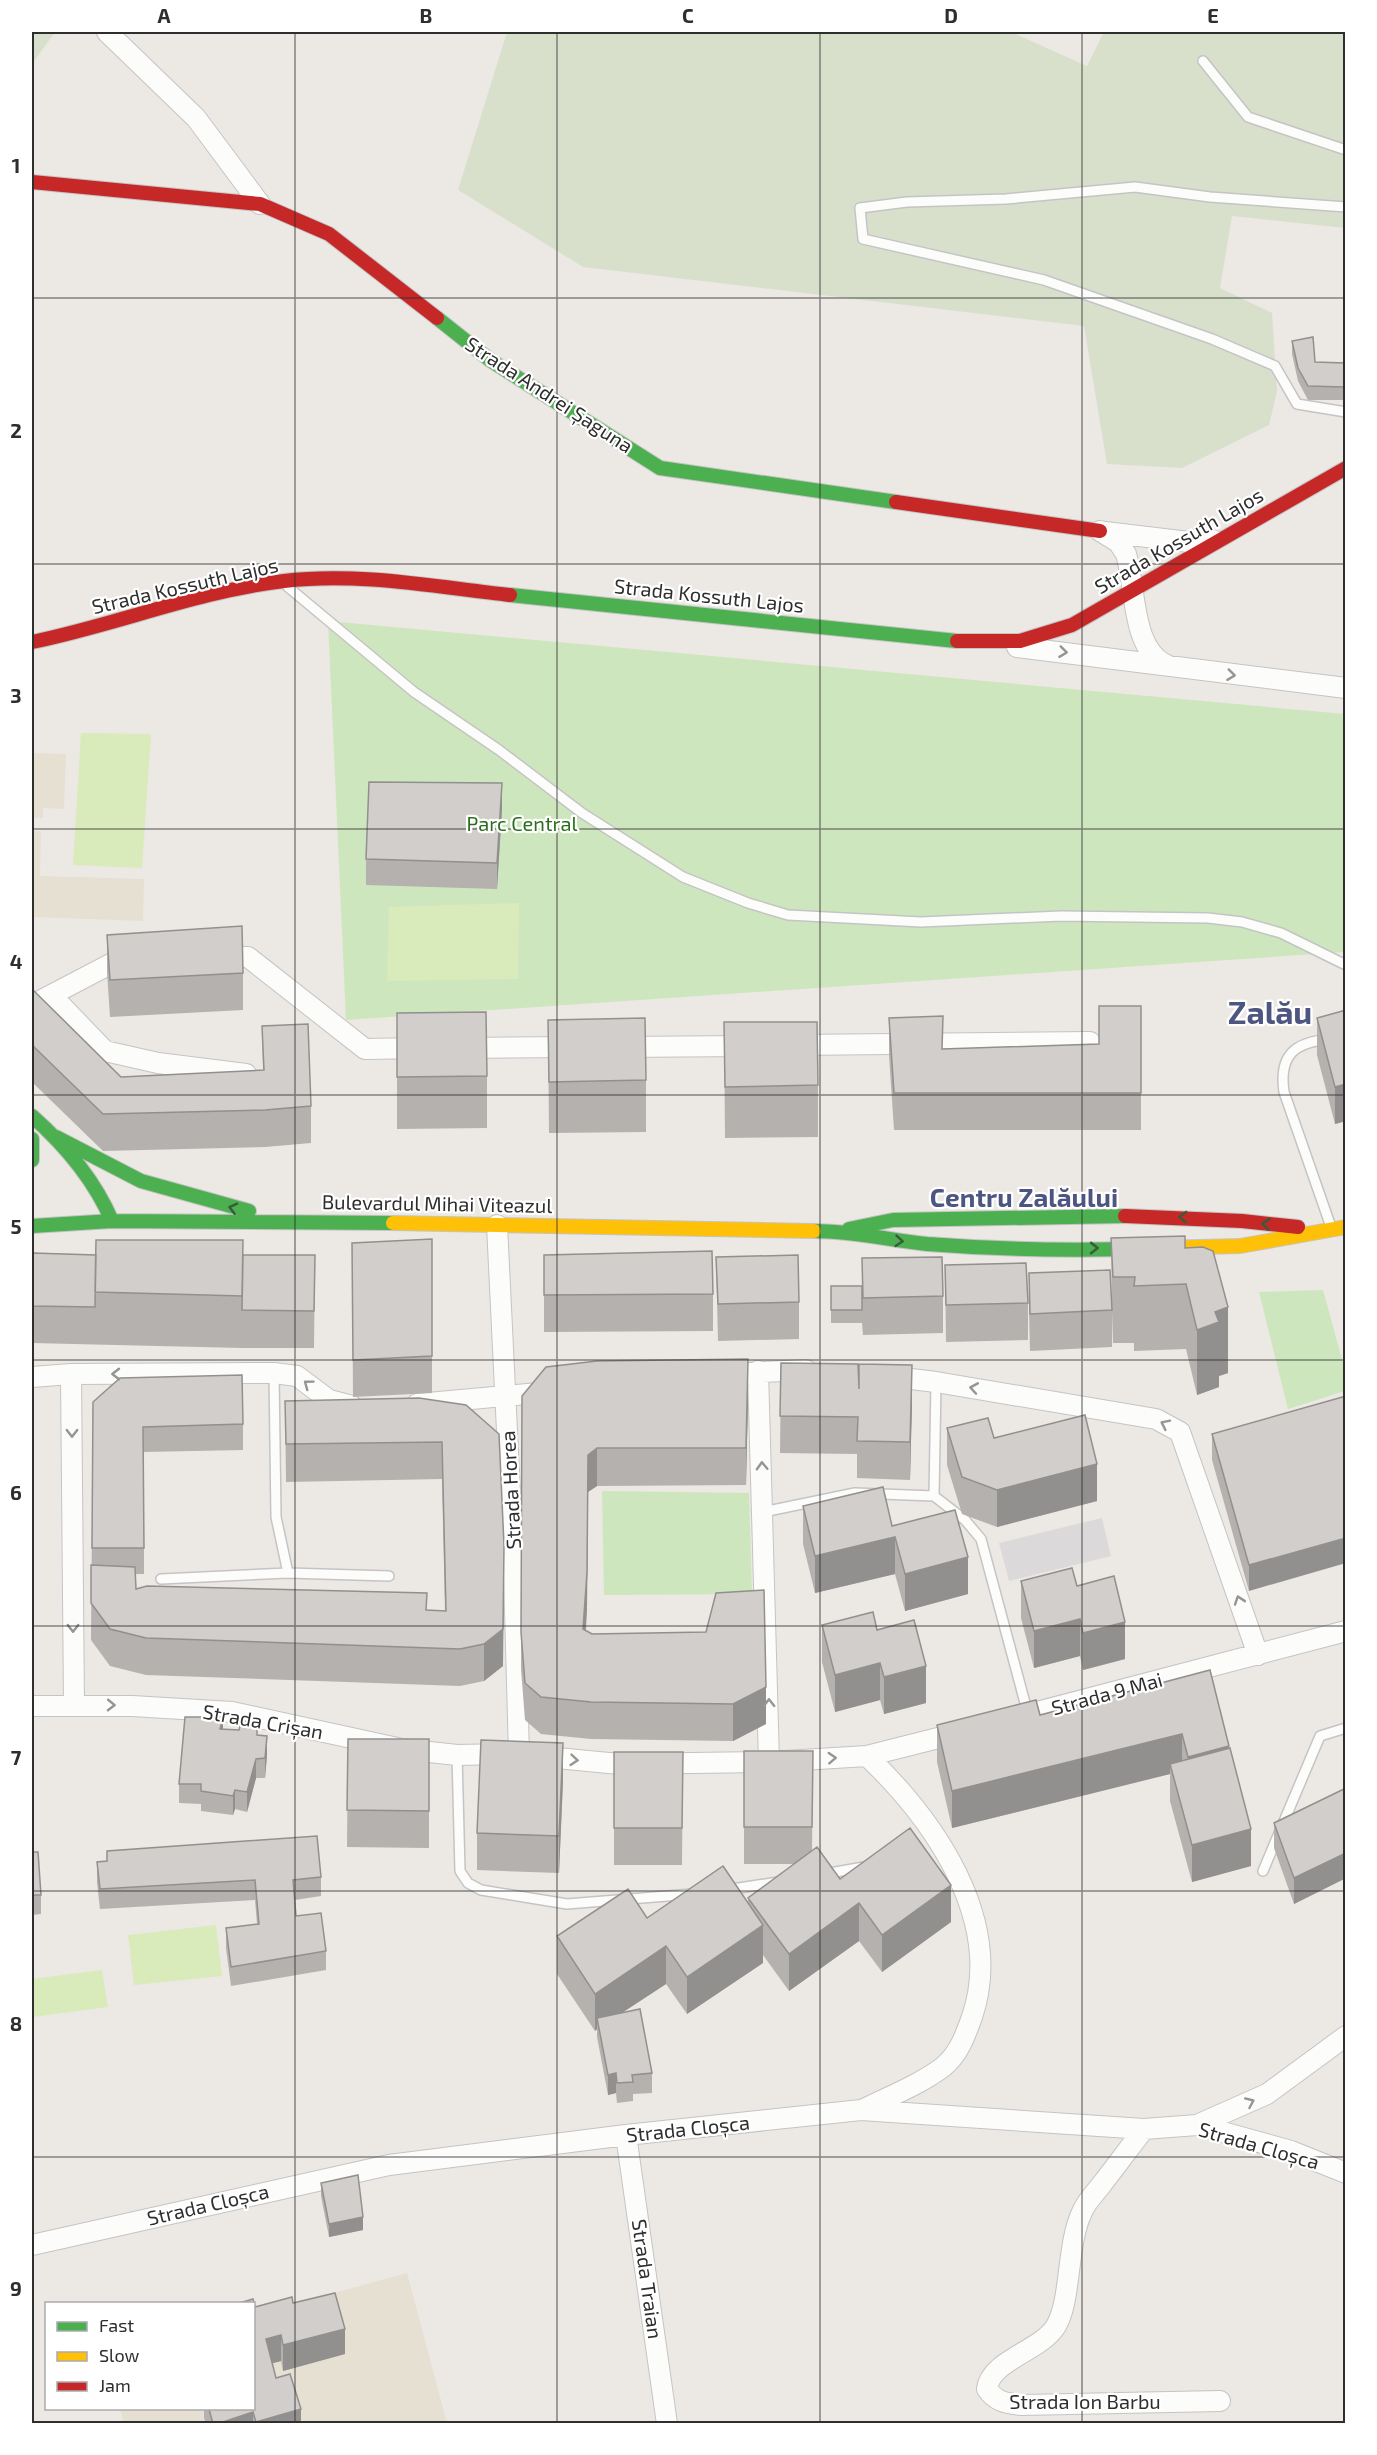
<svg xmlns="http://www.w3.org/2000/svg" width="1377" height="2455" viewBox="0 0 1377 2455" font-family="'Exo 2',sans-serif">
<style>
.industrial{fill:#dcd9db}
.education{fill:#e6e0d3}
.green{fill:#cee6be}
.cemetery{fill:#d8e0cc}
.pitch{fill:#d9eabb}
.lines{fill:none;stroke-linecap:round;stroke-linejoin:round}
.lane-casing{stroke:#c5c4c5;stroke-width:12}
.street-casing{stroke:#c5c4c5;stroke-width:22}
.fast-casing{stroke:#c5c4c5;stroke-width:16}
.slow-casing{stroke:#c5c4c5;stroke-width:16}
.jam-casing{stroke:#c5c4c5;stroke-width:16}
.lane{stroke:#fcfcfb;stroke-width:9}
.street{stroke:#fcfcfb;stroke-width:20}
.fast{stroke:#4caf50;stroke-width:14}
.slow{stroke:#ffc107;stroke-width:14}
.jam{stroke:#c62828;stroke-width:14}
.wall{fill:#b4b1af}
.shaded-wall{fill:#92908e}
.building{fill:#d1cecb;stroke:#92908e;stroke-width:1.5}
.oneway{stroke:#959594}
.oneway2{stroke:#385b3a}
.grid{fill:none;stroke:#2e2e2e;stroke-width:1.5;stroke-opacity:0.55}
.labels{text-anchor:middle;stroke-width:4.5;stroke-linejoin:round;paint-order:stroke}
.street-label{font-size:20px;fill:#2e2e2e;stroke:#fff}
.park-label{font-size:20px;fill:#2c6e1b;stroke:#fff}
.district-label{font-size:26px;font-weight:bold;fill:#4d5680;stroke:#fff}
.town-label{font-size:32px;font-weight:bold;fill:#4d5680;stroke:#fff}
.neatline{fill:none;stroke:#2e2e2e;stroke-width:2}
.grid-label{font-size:20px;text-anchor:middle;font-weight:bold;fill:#2e2e2e}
</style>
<rect width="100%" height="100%" fill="#ece8e4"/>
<path class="industrial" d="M1102 1518 1111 1556 1009 1581 999 1543Z"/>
<path class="education" d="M32 753 66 754 64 809 43 808V818H32Z
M32 831H41L40 876 144 879 143 921 32 917Z
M407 2273 447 2423 124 2424 120 2409 254 2408V2315Z"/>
<path class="green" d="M328 621 1345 714V952L346 1020Z
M1323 1290 1345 1370V1391L1288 1409 1259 1292Z
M602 1491 749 1493 752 1594 604 1595Z"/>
<path class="cemetery" d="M32 32H55L32 64Z
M507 32H1011L1087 66 1104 32H1345V228L1232 216 1220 288 1272 313 1277 391 1269 425 1182 468 1107 464 1084 326 583 267 458 190Z"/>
<path class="pitch" d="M81 733 151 734 142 868 73 865Z
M519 903 518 979 387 981 389 907Z
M216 1925 222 1976 134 1985 128 1935Z
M102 1970 108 2007 32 2017V1979Z"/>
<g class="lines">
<g class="lane-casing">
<path id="lane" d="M1203 61 1248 117 1346 150
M1346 207 1210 197 1135 187 1006 199 907 202 860 208 863 239 1044 280 1212 339 1275 366 1297 404 1346 412
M288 587 414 692 499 750 582 813 683 877 748 903 788 915 921 922 1061 916 1208 918 1242 922 1281 933 1346 965
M1331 1227 1284 1092C1277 1044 1306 1041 1346 1037
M274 1373 276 1517 288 1573
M934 1496 936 1382
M763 1512 855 1493 934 1496 965 1520 981 1539 1028 1714
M161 1579 288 1573 389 1576
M457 1755 460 1871 468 1883 481 1890 567 1904 692 1894
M1263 1871 1320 1736 1346 1728
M824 1874 864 1867
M726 1890 778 1882"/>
</g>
<g class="street-casing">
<path id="street" d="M107 32 196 118 260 204
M1100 531 1118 542 1126 554C1136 586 1131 650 1167 665
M1105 532 1189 542 1213 540
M1017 647 1346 688
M216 957H248L365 1049 422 1048
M51 995 105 1051 158 1063 246 1074
M32 1005 122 958H130
M793 1045 1090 1042
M619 1047 749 1046
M460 1048 575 1047
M497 1225 514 1575 519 1755
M758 1371 769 1762
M71 1374 74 1705
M721 1374 806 1370
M886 1376 936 1382 1156 1419 1180 1432 1258 1655
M32 1377 71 1374 274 1373 297 1376 329 1400 352 1406
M417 1404 549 1392
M32 1706H132L232 1712 402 1749 457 1755 507 1754
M1014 1718 1346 1631
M536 1756 619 1764 769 1762 867 1756 962 1732
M862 2110C888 2097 919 2085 943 2067 959 2054 965 2036 972 2017 1005 1920 934 1820 867 1756
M1197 2125 1267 2094 1346 2036
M1144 2129C1130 2147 1116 2166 1102 2184 1096 2192 1087 2201 1083 2210 1066 2243 1072 2299 1056 2326 1041 2351 990 2360 987 2389 996 2402 1006 2403 1021 2405L1220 2401
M626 2135 667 2424
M32 2245 389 2165 626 2135 861 2110 1144 2129 1197 2125 1291 2151 1346 2173"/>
</g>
<g class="fast-casing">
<path id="fast" d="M437 318 490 360 660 468 896 502
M510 595 957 641
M32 1116C66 1146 94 1179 112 1221
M56 1137 141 1181 249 1211
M32 1139V1160
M32 1226 112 1221 393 1223
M849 1229 893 1220 1125 1216
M814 1231C852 1231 889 1240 927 1244 1004 1250 1083 1251 1160 1248"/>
</g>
<g class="slow-casing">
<path id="slow" d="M393 1223 814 1231
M1160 1248 1240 1246 1346 1227"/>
</g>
<g class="jam-casing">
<path id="jam" d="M32 182 260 204 329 234 437 318
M896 502 1100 531
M957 641H1020L1072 625 1346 468
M32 642C116 625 198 591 284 581 358 572 436 587 510 595
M1125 1216 1242 1221 1298 1227"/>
</g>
<use href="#lane" class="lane"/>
<use href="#street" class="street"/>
<use href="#fast" class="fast"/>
<use href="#slow" class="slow"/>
<use href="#jam" class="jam"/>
</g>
<path class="wall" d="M1292 341 1315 362 1345 363 1344 400H1308L1298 381 1292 354Z
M502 809 497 889 366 885V859Z
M107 935 243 973V1010L110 1017 107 972Z
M32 989 121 1077 263 1071 262 1026 311 1106V1143L265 1147 103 1151 32 1082Z
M1141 1006V1130H894L889 1055V1018L943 1049 1099 1044Z
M1346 1010V1121L1335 1124 1317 1055V1018Z
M397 1013 487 1076V1128L397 1129Z
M548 1020 646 1080V1132L549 1133Z
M724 1022 818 1085V1137L725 1138Z
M1111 1238 1185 1248 1228 1373 1219 1376V1387L1197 1395 1186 1349 1134 1351V1343H1113L1112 1311V1347L1030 1351 1029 1310V1273L1112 1307Z
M432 1239V1393L353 1397 352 1243Z
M32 1253 96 1255H315L314 1348H242L32 1343Z
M544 1255 713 1294V1331L544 1332Z
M716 1257 799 1302V1339L718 1341Z
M862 1258 943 1296V1333L863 1335 862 1323H831V1286H862Z
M945 1265 1028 1303V1340L946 1342Z
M781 1363 859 1389 912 1402 910 1480 857 1478V1454L780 1453Z
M522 1396H748L746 1485 597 1486 588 1492 587 1609 586 1630 592 1634 706 1632 766 1724 733 1741 591 1739 541 1734 525 1720 521 1669Z
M1346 1396 1249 1591 1212 1460V1434Z
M285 1401 466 1405 503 1666 484 1681 460 1686 146 1675 110 1666 91 1640 93 1402 243 1424V1450L144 1452V1574H135L136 1589 445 1611 442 1479 286 1482Z
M947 1428 994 1438 1097 1501 997 1527 962 1514 947 1465Z
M803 1506 892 1526 968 1594 905 1611 895 1574 815 1593 803 1544Z
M1021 1581 1077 1586 1125 1659 1083 1670 1080 1656 1034 1668 1021 1618Z
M822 1625 877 1630 926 1703 884 1714 880 1700 835 1712 822 1662Z
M1210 1670 1229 1748 1251 1866 1192 1882 1170 1801V1774L952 1828 937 1762V1725L1040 1715Z
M223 1729 257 1735 267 1755 265 1778H256L247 1812 235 1809 233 1815 201 1811V1804L179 1803V1784Z
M348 1739H429V1848L347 1847Z
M744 1751H813L812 1851 840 1879 951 1922 882 1972 859 1941 789 1991 763 1955V1963L687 2014 666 1984 623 2012 652 2073V2093L633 2094V2101L617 2103 616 2093 608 2095 597 2037V2029L595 2031 557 1974V1936L647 1918 748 1903V1898L794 1864H744Z
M614 1752H683L682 1865H614Z
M563 1781 559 1873 477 1870V1833Z
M1346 1788V1878L1294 1904 1274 1848V1823Z
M32 1852 41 1895V1914L32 1915Z
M97 1862 321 1877V1896L295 1900 296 1916 326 1951V1970L231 1986 226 1948V1928L257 1924 255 1900 100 1909 97 1882Z
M321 2183 363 2230 329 2237 321 2196Z
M293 2303 345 2354 283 2371 281 2361 272 2363 276 2378 301 2424H206L204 2418V2409H254L255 2307Z"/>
<path class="shaded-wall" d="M502 783V809L497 889V863Z
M1346 1084V1121L1335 1124V1087Z
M1228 1307V1373L1219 1376V1387L1197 1395V1330L1215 1312Z
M748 1359V1396L746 1485V1448Z
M912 1365V1402L910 1480V1442Z
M597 1448V1486L588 1492 587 1609 583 1666V1629L588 1455Z
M1097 1464V1501L997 1527V1490Z
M895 1537V1574L815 1593V1556Z
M1346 1538V1563L1249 1591V1565Z
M968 1557V1594L905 1611V1574Z
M504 1582 503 1666 484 1681V1644Z
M1080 1619V1656L1034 1668V1631Z
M1125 1622V1659L1083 1670V1633Z
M880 1663V1700L835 1712V1675Z
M926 1666V1703L884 1714V1677Z
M766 1687V1724L733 1741V1704Z
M223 1717V1737L220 1729Z
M1182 1734V1771L1170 1764V1774L952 1828V1791Z
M267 1736V1755L265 1778V1758Z
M563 1743V1781L559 1873V1836Z
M1229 1746V1784L1188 1794V1757Z
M256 1759V1778L247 1812V1792Z
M235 1790V1809L233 1815V1796Z
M1251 1829V1866L1192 1882V1845Z
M1346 1853V1878L1294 1904V1878Z
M951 1885V1922L882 1972V1935Z
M859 1903V1941L789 1991V1954Z
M763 1925V1963L687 2014V1977Z
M666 1946V1984L599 2028 597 2018V2029L595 2031V1994Z
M616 2073V2093L608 2095V2075Z
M363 2217V2230L329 2237V2224Z
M345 2329V2354L283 2371V2345Z
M281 2335V2361L266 2365V2339Z
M301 2409V2424H256V2422Z
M253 2412V2424H217Z"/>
<path class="building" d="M1313 337 1315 362 1345 363 1344 387 1308 386 1298 368 1292 341Z
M369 782 502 783 497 863 366 859Z
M242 926 243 973 110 980 107 935Z
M32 989 121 1077 264 1070 262 1026 308 1024 311 1106 265 1110 103 1114 32 1045Z
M1099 1006H1141V1093H894L889 1018 943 1016 942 1049 1099 1044Z
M1346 1010V1084L1335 1087 1317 1018Z
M486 1012 487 1076 397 1077V1013Z
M645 1018 646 1080 549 1082 548 1020Z
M724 1022H817L818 1085 725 1087Z
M1185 1236V1248L1203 1247 1213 1251 1228 1307 1215 1312 1219 1322 1197 1330 1186 1284 1134 1286 1135 1277H1113L1111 1238Z
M432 1239V1356L353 1360 352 1243Z
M96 1240H243L242 1296 95 1292Z
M712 1251 713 1294 544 1295V1255Z
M32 1253 96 1255 95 1307 32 1306Z
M243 1255H315L314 1311 242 1310Z
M798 1255 799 1302 718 1304 716 1257Z
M942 1257 943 1296 863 1298 862 1258Z
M1026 1263 1028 1303 946 1305 945 1265Z
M1110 1270 1112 1310 1030 1314 1029 1273Z
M831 1286H862V1310H831Z
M748 1359 746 1448H597L588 1455 587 1572 583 1629 592 1634 706 1632 716 1593 764 1590 766 1687 733 1704 591 1702 541 1697 525 1683 521 1632 522 1396 546 1367 597 1361Z
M781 1363 858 1364 859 1389V1364L912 1365 910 1442 857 1441 858 1417 780 1416Z
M242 1375 243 1424 143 1427 144 1548H92L93 1402 120 1378Z
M1346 1396V1538L1249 1565 1212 1434Z
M419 1398 466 1405 499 1434 504 1545 503 1629 484 1644 460 1649 146 1638 110 1629 91 1603V1565L135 1567 136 1589 147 1586 427 1593 426 1610 446 1611 442 1442 286 1444 285 1401Z
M1085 1415 1097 1464 997 1490 962 1477 947 1428 988 1418 994 1438Z
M883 1487 892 1526 955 1510 968 1557 905 1574 895 1537 815 1556 803 1506Z
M1072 1568 1077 1586 1114 1576 1125 1622 1083 1633 1080 1619 1034 1631 1021 1581Z
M873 1612 877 1630 914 1620 926 1666 884 1677 880 1663 835 1675 822 1625Z
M1210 1670 1229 1746 1188 1757 1182 1734 952 1791 937 1725 1036 1700 1040 1715Z
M185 1717H223L220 1729 239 1730 241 1721 257 1722V1735L267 1736 265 1758 256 1759 247 1792 235 1790 233 1796 201 1791V1784H179Z
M348 1739H429V1811L347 1810Z
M481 1740 563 1743 559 1836 477 1833Z
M1230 1748 1251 1829 1192 1845 1170 1764Z
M744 1751H813L812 1827H744Z
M614 1752H683L682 1828H614Z
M1346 1788V1853L1294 1878 1274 1823Z
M910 1828 951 1885 882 1935 859 1903 789 1954 748 1898 817 1847 840 1879Z
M317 1836 321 1877 293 1880 296 1916 321 1913 326 1951 231 1967 226 1928 259 1924 255 1880 100 1889 97 1862 107 1861V1851Z
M32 1852H38L41 1895H32Z
M723 1866 763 1925 687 1977 666 1946 595 1994 557 1936 628 1889 647 1918Z
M640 2009 652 2073 632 2075 633 2082 617 2083 616 2073 608 2075 597 2018Z
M358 2175 363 2217 329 2224 321 2183Z
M335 2293 345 2329 283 2345 281 2335 266 2339 276 2378 290 2374 301 2409 256 2422 253 2412 217 2424H213L209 2409H254V2304H236L253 2299 255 2307 292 2297 293 2303Z"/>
<defs><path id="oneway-chevron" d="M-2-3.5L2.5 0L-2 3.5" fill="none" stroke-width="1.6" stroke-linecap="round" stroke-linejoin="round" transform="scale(1.5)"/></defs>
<g class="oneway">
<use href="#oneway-chevron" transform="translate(1063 652) rotate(7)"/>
<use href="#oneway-chevron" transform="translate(1231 675) rotate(7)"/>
<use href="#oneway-chevron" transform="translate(116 1374) rotate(180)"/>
<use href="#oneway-chevron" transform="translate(308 1384) rotate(-143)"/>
<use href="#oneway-chevron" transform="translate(974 1388) rotate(-170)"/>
<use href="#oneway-chevron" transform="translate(1165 1424) rotate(-154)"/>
<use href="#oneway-chevron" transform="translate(72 1433) rotate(90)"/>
<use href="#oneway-chevron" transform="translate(762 1466) rotate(-92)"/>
<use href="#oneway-chevron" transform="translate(1239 1600) rotate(-109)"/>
<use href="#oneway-chevron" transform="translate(73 1628) rotate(90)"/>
<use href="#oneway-chevron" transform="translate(769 1703) rotate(-91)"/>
<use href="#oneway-chevron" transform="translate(111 1705) rotate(1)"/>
<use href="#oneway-chevron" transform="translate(832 1758) rotate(-3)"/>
<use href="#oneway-chevron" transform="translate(574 1760) rotate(5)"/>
<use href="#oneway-chevron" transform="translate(1250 2102) rotate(-24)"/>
</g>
<g class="oneway2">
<use href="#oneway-chevron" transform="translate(233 1208) rotate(-166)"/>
<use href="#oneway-chevron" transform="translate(1183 1217) rotate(-178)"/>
<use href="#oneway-chevron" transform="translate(1266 1224) rotate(-173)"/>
<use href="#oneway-chevron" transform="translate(899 1241) rotate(5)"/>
<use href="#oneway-chevron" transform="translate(1094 1248)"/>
</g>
<path class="grid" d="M295 32V2424M557 32V2424M820 32V2424M1082 32V2424M32 298H1346M32 564H1346M32 829H1346M32 1095H1346M32 1360H1346M32 1626H1346M32 1891H1346M32 2157H1346"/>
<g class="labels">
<g class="street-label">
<text transform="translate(549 395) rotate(33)" y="7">Strada Andrei Șaguna</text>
<text transform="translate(1179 541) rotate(-30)" y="7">Strada Kossuth Lajos</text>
<text transform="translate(185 586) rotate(-13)" y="7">Strada Kossuth Lajos</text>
<text transform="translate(709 596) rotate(6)" y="7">Strada Kossuth Lajos</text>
<text transform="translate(437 1204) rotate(1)" y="7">Bulevardul Mihai Viteazul</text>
<text transform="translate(511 1490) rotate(-93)" y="7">Strada Horea</text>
<text transform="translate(1107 1694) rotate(-15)" y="7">Strada 9 Mai</text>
<text transform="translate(263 1722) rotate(10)" y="7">Strada Crișan</text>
<text transform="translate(688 2129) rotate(-6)" y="7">Strada Cloșca</text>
<text transform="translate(1259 2146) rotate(16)" y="7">Strada Cloșca</text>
<text transform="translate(208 2205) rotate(-13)" y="7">Strada Cloșca</text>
<text transform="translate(647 2279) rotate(82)" y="7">Strada Traian</text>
<text x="1085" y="2409">Strada Ion Barbu</text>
</g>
<g class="park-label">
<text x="522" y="831">Parc Central</text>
</g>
<g class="district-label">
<text x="1024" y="1207">Centru Zalăului</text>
</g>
<g class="town-label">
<text x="1270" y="1024">Zalău</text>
</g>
</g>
<rect width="1377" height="2455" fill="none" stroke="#ffffff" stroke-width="66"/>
<rect x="45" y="2302" width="210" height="108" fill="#ffffff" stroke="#ababab" stroke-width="1.5"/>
<rect x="57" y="2322" width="30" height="9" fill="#4caf50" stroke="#ababab" stroke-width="1.5"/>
<text x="99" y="2332" font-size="18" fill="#2e2e2e">Fast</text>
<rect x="57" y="2352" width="30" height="9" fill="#ffc107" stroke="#ababab" stroke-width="1.5"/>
<text x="99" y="2362" font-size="18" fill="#2e2e2e">Slow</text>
<rect x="57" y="2382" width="30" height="9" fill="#c62828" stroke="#ababab" stroke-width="1.5"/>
<text x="99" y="2392" font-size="18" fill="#2e2e2e">Jam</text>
<rect x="33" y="33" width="1311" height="2389" class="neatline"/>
<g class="grid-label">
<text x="164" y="23">A</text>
<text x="426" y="23">B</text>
<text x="688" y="23">C</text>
<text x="951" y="23">D</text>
<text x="1213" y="23">E</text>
<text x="16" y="173">1</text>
<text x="16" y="438">2</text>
<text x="16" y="703">3</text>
<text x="16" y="969">4</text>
<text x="16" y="1234">5</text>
<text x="16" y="1500">6</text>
<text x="16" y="1765">7</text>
<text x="16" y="2031">8</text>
<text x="16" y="2296">9</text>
</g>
</svg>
